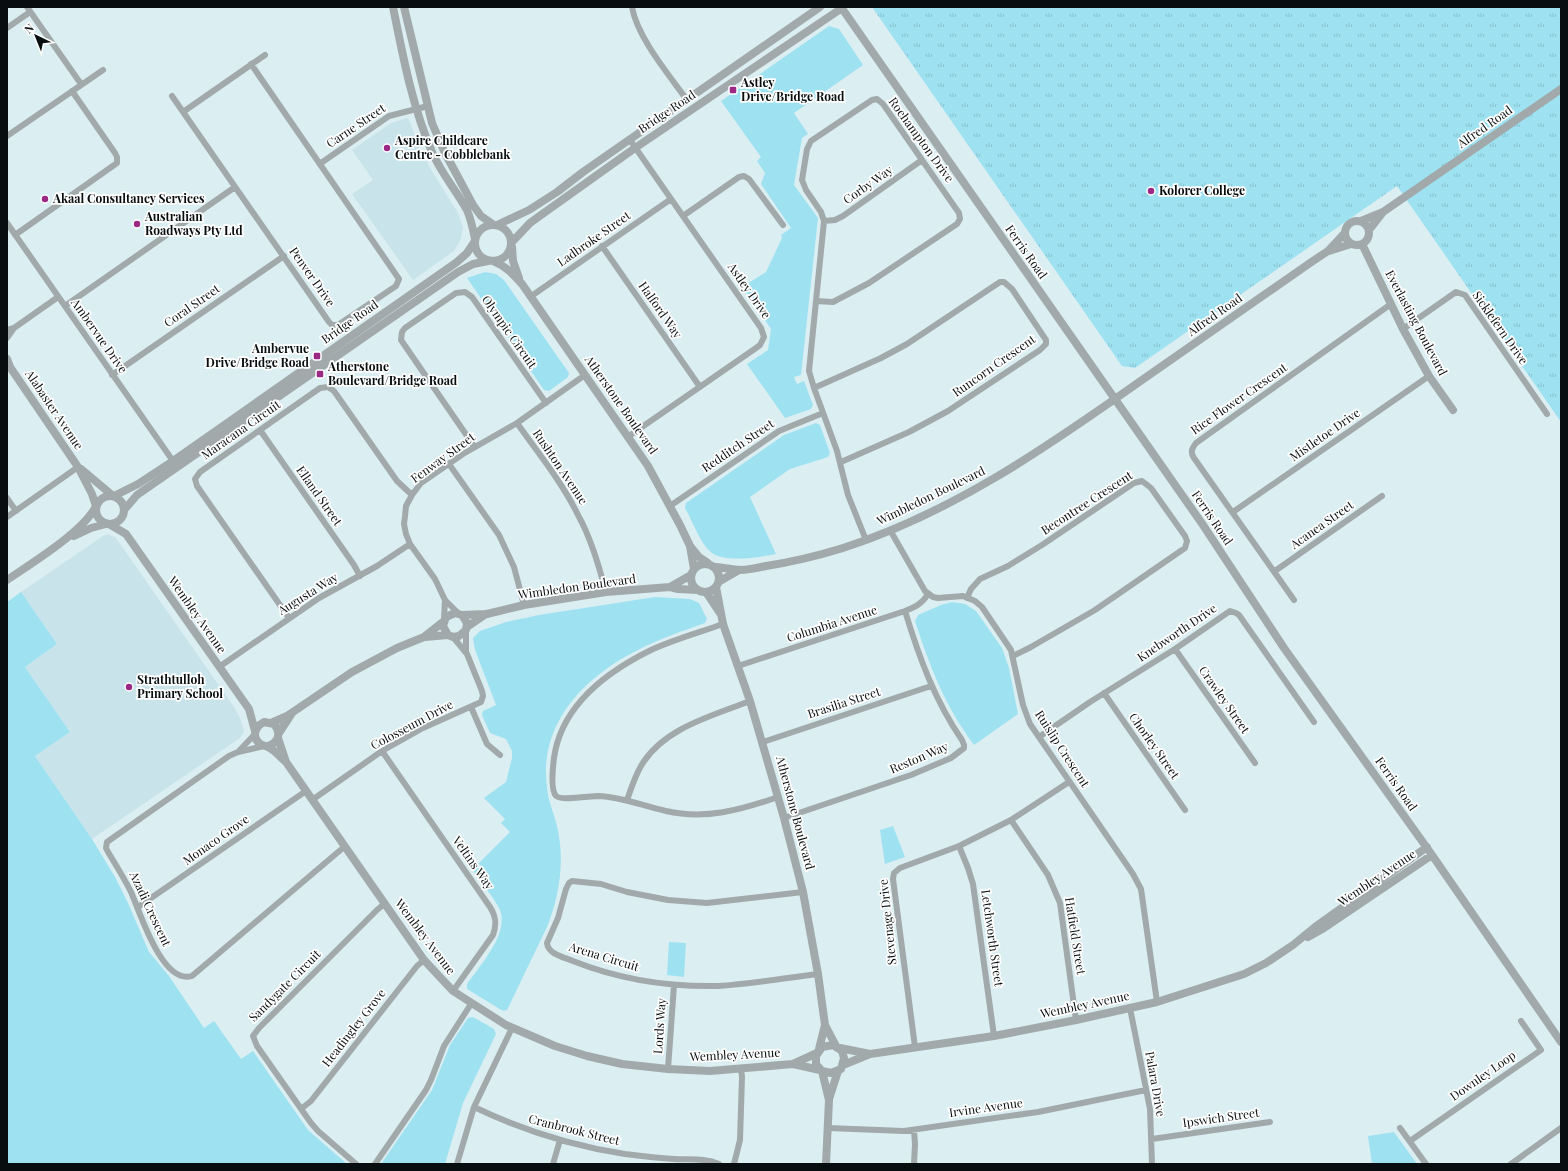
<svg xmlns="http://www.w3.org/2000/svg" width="1568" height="1171" viewBox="0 0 1568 1171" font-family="'Playfair Display',serif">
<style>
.built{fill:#c8e4ea}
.grass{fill:url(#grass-tufts)}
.park{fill:#9ee2f2}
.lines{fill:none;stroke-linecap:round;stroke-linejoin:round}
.minor{stroke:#a1a9ab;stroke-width:6}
.tertiary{stroke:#a1a9ab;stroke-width:8}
.poi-dot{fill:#9b2884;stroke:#fff;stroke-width:1.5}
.labels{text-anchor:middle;stroke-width:3.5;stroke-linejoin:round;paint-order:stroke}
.poi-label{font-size:12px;font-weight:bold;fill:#080e0f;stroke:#fff;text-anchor:start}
.street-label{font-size:12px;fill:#080e0f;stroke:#fff}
</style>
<defs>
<pattern id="grass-tufts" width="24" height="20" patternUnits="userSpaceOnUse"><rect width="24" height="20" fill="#9ee2f2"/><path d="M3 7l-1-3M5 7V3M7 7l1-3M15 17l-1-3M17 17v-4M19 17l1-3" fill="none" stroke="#87c1ce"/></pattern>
</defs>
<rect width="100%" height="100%" fill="#dbeef2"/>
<path class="built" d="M407 118 409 119 416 139 430 168 458 213 463 227 461 239 454 251 413 280 352 194 373 180 352 150 391 123Z
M108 534 116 538 234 707 240 718 244 731 240 738 92 839 35 756 70 732 25 667 57 644 21 592 103 536Z"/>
<path class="grass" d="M872 7H1561V422L1397 186 1135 368 1122 366Z"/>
<path class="park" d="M829 26 839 29 863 65 794 113 808 134 802 138 794 185 818 218 801 375 794 377 797 384 804 381 813 405 811 409 785 418 747 364 768 350 771 329 746 292 750 289 747 284 766 272 782 238 781 235 791 228 761 184 765 173 757 161 761 157 721 101Z
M485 272 496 274 504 280 569 373 568 377 549 391 544 390 467 278Z
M816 423 820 425 830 453 828 457 790 469 750 497 776 554C761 557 725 563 712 553 701 545 692 520 685 508L686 503 784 435Z
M21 592 57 644 25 667 70 732 35 756 92 839 115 877 128 903 149 952 169 976 204 1028 214 1021 241 1059 253 1051 308 1130 347 1164H7V602Z
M655 597 690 599 699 603 707 619 705 623C683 631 661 638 640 649 586 675 538 723 547 787 548 801 554 813 557 826 565 860 560 894 547 927L507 1010 503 1011 467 989V984C480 965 511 932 499 908 492 895 482 884 474 872L475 867 510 832 501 823 505 819 484 798 506 782 512 758V751L506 739 490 733 482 715 483 711 496 705 475 650 473 638 480 631 506 622 539 615Z
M952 602 965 604 976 611 1002 648 1009 668 1018 714 974 745C945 706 930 667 915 621L918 615 941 605Z
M893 826 905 857 885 864 880 830Z
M669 942 686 943 684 977 667 975Z
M473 1017 494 1029 496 1034 463 1103 445 1164H381L432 1090 450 1045 468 1018Z
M1394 1132 1417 1164H1372L1368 1136Z"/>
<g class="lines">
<path class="minor" d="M27 7 81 84
M632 7C637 37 669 75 687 100
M7 28 30 12
M172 96 329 322 332 325H338L396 286 399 279 251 64
M183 112 265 55
M7 136 103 70
M321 163 389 116 428 106
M683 216 739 177 744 176 749 179 783 225
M824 221 835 220 843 216 922 160
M7 223 173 461
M15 235 117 163V157L115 153 72 91
M602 246 700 387
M530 297 671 199
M816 301 833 302 869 283 957 224 960 219 959 213 883 104 877 99 872 100 811 141 807 149 802 180 806 190 821 212 824 221 809 371 814 388 837 451 848 495 866 540
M65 306 235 187
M1403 329 1456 292 1465 295 1547 414
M7 330 14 328 58 297
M7 338 14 328
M112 375 284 256
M814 388 881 358 907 344 1000 282H1004L1012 289 1046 340V344L1040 350 948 411 909 432 841 462
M517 423C538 453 562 482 578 515 591 538 599 567 606 592
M260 430 354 565 360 576
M629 436 756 348 760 345 764 337 761 328 630 140
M474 446 401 340 402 332 405 328 456 293 465 292 472 297 546 403
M449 464 499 535 514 567 524 605
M7 498 16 511
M670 506 779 431 823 413
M1233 512 1429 376
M7 517 78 467
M890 530 925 591 933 597 938 598 963 596 975 601 982 607 1011 650 1023 705 1030 724 1133 874 1141 889 1157 1002
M1275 571 1382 496
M967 598 971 589 980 579 1008 566 1042 545 1134 483 1142 481 1151 488 1185 536 1187 541 1185 548 1095 610 1031 647 1013 656
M1294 600 1194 458C1190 452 1192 448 1196 443L1391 304
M458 613 445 600 435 579 410 544 406 534 404 524 405 516 406 506 412 495 421 483 463 454 517 423 585 375
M289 618 197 486 195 479 200 472 320 388 328 387 334 391 397 481 412 495
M444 619 445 600
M723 624C698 633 672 640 649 651 605 673 561 707 554 758 553 766 550 789 556 796 561 801 590 796 598 796 622 797 643 806 666 811 705 820 741 810 778 797
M466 630V652
M1175 649 1255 763
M738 666 905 611C915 607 922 604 928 594
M219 667 319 598 377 566 410 544
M1104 693 1185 810
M471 707 487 744 500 755
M1039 737 1090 702 1175 649 1230 611 1236 613 1239 615 1314 722
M763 742 931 686
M264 746 238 752 229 756 107 842 106 848 108 852C116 865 124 878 131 892 140 912 162 985 192 976L344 847
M382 751 490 907C496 916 497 924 493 935L453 991
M238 752 255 734
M312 800 382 751 423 728 481 702 483 696 482 691 467 654 453 637
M627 800C631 789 635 776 641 766 663 728 712 716 750 701
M784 818 911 775 951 758 964 748V745L962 740C935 701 919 657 905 611
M1011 820 1048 875 1060 903 1076 1020
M959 846 968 868 973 884 994 1036
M803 892 707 903 668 900 627 892 601 884 572 881 569 883 566 889 558 918 547 943C548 954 563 957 573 961 618 979 669 987 718 986 751 984 785 978 818 974
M138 907 306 791
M1130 1008 1150 1109 1152 1164
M915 1047 893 879 894 873 900 868 959 846 1011 820 1069 782
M668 1069 674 985
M474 1107C522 1130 573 1146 625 1154 641 1156 658 1158 674 1159 690 1160 705 1158 719 1164
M301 1109 311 1101 417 966 424 960
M828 1128 904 1131 1038 1112 1146 1090
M1400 1128 1426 1164
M914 1130 915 1144 914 1164
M1152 1139 1270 1122
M1410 1141 1541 1050 1521 1021
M356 1164 318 1131 311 1123 257 1046 253 1036 259 1028 377 910 384 904
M375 1164 426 1090 431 1080 444 1046 471 1004
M457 1164 474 1107 512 1028
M553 1164 560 1140
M734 1164 740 1140 742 1077 741 1069
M1511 1164 1561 1128"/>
<path class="tertiary" d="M393 7C403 56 412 106 432 152 441 173 456 190 467 210 471 219 473 229 475 239
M404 7 432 123 444 151 473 205 481 216 494 225
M841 7 1203 525 1284 648 1432 855 1561 1042
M1345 233a12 12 0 1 1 24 0a12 12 0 1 1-24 0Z
M1361 221 1383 212 1561 89
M475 243a18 18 0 1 1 36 0a18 18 0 1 1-36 0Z
M497 225 529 210 557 192 583 172 820 7
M1369 230 1383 212
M512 242 530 223 541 215 635 148 842 8
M1362 244 1403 329 1429 376 1453 410
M512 247 513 261 519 278
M1329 251 1351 244
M493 261C506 266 514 275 522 284L648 466 680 525 690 546 694 569
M7 359 10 367 78 467 92 494 96 506
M81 469 112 495
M96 510a14 14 0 1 1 28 0a14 14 0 1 1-28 0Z
M114 496 138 484 173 461 457 262 467 253 475 241
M124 510 137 495 458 272 473 264 488 261
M109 524 126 534 249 709 255 731
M74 536 91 528 106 524
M690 546 699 557 708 563
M691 578a14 14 0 1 1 28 0a14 14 0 1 1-28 0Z
M716 567C723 568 732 569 739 570 748 570 758 568 766 566 792 562 817 556 843 548 954 512 1047 447 1142 380 1198 341 1254 302 1310 263L1328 251 1344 234
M7 580C32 563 81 533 95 508
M720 581 739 570
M670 587 691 575
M716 587 723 624 750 701 784 818 803 892 818 974 825 1025 836 1046
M706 592 720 613
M462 615 487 614 524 605 606 592 670 587 678 589 698 590
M467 627 486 614
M425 637 448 635 453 637 459 636 466 630 467 623 462 615 455 613 446 617 443 626 448 635
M271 723 287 716 352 672 397 648 424 637 443 622
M279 733 292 713
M278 738 286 762
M268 746C278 743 282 733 274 724L264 722C256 726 251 736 259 743 262 746 265 745 268 747 275 750 280 757 286 762L424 960 453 991 506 1025 555 1046 587 1056 622 1064 668 1069 710 1071 793 1064 817 1053
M1308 937 1324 928 1432 855
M840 1048 870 1054
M819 1049 825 1025
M793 1064 820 1070
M843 1065 870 1054 994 1036 1076 1020 1157 1002 1244 974 1266 963 1293 945 1315 927 1427 847
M822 1071 831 1073 841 1069 844 1058 842 1051 833 1045 822 1047 816 1056V1064L822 1071 829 1100 826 1164
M829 1099 838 1071"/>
</g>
<g class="poi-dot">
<rect x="729" y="86" width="8" height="8" rx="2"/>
<circle cx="387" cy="148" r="4"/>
<circle cx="1151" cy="191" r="4"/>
<circle cx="45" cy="199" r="4"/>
<circle cx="137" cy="224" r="4"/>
<rect x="313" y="352" width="8" height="8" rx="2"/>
<rect x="316" y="370" width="8" height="8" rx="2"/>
<circle cx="129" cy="687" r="4"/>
</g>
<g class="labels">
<g class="poi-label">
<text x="741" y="87">Astley<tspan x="741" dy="14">Drive/Bridge Road</tspan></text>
<text x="395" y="145">Aspire Childcare<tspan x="395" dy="14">Centre - Cobblebank</tspan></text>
<text x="1159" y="195">Kolorer College</text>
<text x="53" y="203">Akaal Consultancy Services</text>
<text x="145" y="221">Australian<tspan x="145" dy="14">Roadways Pty Ltd</tspan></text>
<text x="309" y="353" text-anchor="end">Ambervue<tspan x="309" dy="14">Drive/Bridge Road</tspan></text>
<text x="328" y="371">Atherstone<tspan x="328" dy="14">Boulevard/Bridge Road</tspan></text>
<text x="137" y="684">Strathtulloh<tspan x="137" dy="14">Primary School</tspan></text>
</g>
<g class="street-label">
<text transform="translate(667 112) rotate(-34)" y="4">Bridge Road</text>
<text transform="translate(356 126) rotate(-34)" y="4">Carne Street</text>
<text transform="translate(1485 127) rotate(-35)" y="4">Alfred Road</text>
<text transform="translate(921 140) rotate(54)" y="4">Roehampton Drive</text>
<text transform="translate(868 185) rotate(-35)" y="4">Corby Way</text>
<text transform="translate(594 239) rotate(-35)" y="4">Ladbroke Street</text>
<text transform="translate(1026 252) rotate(55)" y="4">Ferris Road</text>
<text transform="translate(312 277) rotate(55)" y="4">Penver Drive</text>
<text transform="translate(749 291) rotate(55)" y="4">Astley Drive</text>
<text transform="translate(192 306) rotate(-35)" y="4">Coral Street</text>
<text transform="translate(660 310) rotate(55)" y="4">Halford Way</text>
<text transform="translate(1215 315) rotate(-35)" y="4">Alfred Road</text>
<text transform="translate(350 322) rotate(-35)" y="4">Bridge Road</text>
<text transform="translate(1416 323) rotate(62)" y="4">Everlasting Boulevard</text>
<text transform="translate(1500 328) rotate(55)" y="4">Sicklefern Drive</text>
<text transform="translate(509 332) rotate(55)" y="4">Olympic Circuit</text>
<text transform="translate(99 336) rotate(55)" y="4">Ambervue Drive</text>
<text transform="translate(994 366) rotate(-35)" y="4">Runcorn Crescent</text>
<text transform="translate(1239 399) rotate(-35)" y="4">Rice Flower Crescent</text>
<text transform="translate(621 405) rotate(55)" y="4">Atherstone Boulevard</text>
<text transform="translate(54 410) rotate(56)" y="4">Alabaster Avenue</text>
<text transform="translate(241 430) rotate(-35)" y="4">Maracana Circuit</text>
<text transform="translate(1325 435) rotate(-35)" y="4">Mistletoe Drive</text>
<text transform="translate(738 446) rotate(-34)" y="4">Redditch Street</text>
<text transform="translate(443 458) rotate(-36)" y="4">Fenway Street</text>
<text transform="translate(560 467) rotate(56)" y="4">Rushton Avenue</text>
<text transform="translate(319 496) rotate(55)" y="4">Elland Street</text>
<text transform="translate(931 496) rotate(-26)" y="4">Wimbledon Boulevard</text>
<text transform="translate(1087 503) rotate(-33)" y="4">Becontree Crescent</text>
<text transform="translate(1212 518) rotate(56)" y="4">Ferris Road</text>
<text transform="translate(1322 525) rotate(-35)" y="4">Acanea Street</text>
<text transform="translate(577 587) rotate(-8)" y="4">Wimbledon Boulevard</text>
<text transform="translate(308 594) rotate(-32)" y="4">Augusta Way</text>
<text transform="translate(197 615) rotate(55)" y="4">Wembley Avenue</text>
<text transform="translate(832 624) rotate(-18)" y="4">Columbia Avenue</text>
<text transform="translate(1177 633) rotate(-34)" y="4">Knebworth Drive</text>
<text transform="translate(1224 700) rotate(55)" y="4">Crawley Street</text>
<text transform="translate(844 703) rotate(-18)" y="4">Brasilia Street</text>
<text transform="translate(412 725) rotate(-28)" y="4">Colosseum Drive</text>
<text transform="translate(1154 746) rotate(55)" y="4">Chorley Street</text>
<text transform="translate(1062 749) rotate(57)" y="4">Ruislip Crescent</text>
<text transform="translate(919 758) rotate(-23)" y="4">Reston Way</text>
<text transform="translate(1396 784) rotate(55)" y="4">Ferris Road</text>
<text transform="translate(795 813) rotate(75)" y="4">Atherstone Boulevard</text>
<text transform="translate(216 840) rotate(-35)" y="4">Monaco Grove</text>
<text transform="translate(473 863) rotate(55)" y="4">Veltins Way</text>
<text transform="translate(1377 878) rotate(-34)" y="4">Wembley Avenue</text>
<text transform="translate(150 909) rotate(65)" y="4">Azadi Crescent</text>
<text transform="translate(888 922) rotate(-96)" y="4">Stevenage Drive</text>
<text transform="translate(1075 936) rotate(81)" y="4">Hatfield Street</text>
<text transform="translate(425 937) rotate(53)" y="4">Wembley Avenue</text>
<text transform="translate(992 938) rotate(82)" y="4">Letchworth Street</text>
<text transform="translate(604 957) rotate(17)" y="4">Arena Circuit</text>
<text transform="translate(285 986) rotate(-45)" y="4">Sandygate Circuit</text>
<text transform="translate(1085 1005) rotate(-12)" y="4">Wembley Avenue</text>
<text transform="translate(660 1026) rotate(-86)" y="4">Lords Way</text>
<text transform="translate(354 1028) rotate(-52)" y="4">Headingley Grove</text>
<text transform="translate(735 1055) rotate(-3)" y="4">Wembley Avenue</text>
<text transform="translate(1483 1076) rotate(-35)" y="4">Downley Loop</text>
<text transform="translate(1155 1084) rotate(80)" y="4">Palara Drive</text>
<text transform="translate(986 1108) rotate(-8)" y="4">Irvine Avenue</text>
<text transform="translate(1221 1118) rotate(-8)" y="4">Ipswich Street</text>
<text transform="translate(574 1130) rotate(14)" y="4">Cranbrook Street</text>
</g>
</g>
<rect width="1568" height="1171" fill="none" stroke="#080e0f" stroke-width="16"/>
<g transform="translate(36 36) rotate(317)" stroke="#ffffff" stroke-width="3" paint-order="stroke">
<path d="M0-3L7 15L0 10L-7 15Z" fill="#080e0f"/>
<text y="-6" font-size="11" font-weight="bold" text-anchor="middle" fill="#080e0f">N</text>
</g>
</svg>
